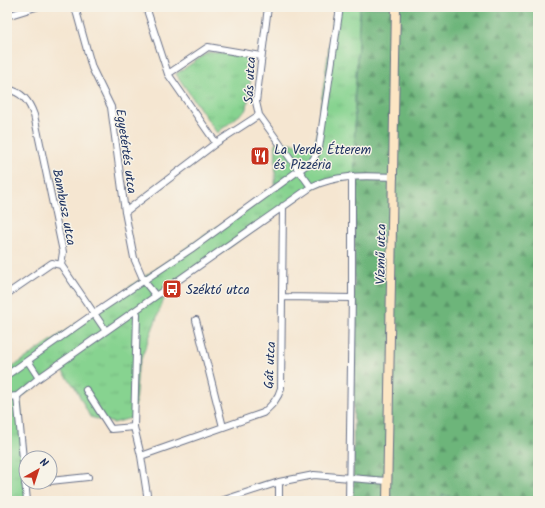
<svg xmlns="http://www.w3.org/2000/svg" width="545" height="508" viewBox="0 0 545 508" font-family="Kalam,sans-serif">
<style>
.grass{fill:url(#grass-tufts);stroke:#518177}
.forest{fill:url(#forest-firs);stroke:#44726c}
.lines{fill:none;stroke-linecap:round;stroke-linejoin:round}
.minor-casing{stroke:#676f86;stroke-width:8}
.secondary-casing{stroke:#676f86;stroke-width:10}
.minor{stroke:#fff;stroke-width:6}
.secondary{stroke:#fce6c4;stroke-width:8}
.labels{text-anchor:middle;stroke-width:3;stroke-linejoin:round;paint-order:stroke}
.street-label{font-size:13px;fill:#1b2f5e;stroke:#f7f3e8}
.poi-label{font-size:13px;fill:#1b2f5e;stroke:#f7f3e8;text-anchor:start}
</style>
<defs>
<pattern id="grass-tufts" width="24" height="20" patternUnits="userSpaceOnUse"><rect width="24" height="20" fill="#87d390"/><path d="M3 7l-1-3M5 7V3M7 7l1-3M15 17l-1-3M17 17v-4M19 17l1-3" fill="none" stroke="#74b57f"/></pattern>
<pattern id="forest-firs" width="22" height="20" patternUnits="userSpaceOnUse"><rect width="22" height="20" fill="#6db57a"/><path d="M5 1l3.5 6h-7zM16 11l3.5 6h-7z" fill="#599467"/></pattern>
</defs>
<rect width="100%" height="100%" fill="#f7f3e8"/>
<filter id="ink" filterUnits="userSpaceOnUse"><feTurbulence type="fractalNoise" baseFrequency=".025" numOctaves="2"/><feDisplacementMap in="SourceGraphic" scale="8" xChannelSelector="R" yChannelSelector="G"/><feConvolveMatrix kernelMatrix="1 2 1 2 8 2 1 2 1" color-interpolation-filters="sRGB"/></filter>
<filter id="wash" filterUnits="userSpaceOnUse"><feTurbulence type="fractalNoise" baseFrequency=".012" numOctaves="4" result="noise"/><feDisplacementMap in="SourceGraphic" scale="16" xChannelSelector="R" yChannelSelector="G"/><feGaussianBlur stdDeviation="0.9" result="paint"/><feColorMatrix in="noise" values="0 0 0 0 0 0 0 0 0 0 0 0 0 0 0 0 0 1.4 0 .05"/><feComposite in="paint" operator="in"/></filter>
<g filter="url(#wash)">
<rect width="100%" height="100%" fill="#f5e6d1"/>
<path class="grass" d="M335 7H360L355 93V178L329 182 313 188 167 291 138 367 134 417 114 423 90 417 75 387 59 367 20 398 29 501H7V371L275 187 276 142 315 145Z
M209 52 253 58 247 109 217 133 176 74Z
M442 495 480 501H442Z"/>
<path class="forest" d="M360 7H538V501H480L442 495V501H353L355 93Z"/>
</g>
<g filter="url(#ink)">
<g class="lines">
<g class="minor-casing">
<path id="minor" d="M75 7 92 68 111 107 125 212 134 258 144 281 156 296
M146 7 168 74 216 143
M268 7 256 102 259 115 311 187
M7 16 36 7
M168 74 208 47 261 56
M7 89C22 92 29 101 34 115L63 252 61 265 106 331
M125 212 216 143 259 115
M7 294 52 263 61 265
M282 297 352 298
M135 311 137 314 134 427 141 456 148 501
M196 320 223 427
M28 361 39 378
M7 375 95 313 191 249 313 160 319 148 340 7
M86 390 111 429 134 427
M17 396 27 501
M7 397 17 396 39 378 311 187C336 174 366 176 394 177
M141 456 263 413C272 405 278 399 281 388L283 206
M50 481 88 477
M25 484 43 482
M221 501 279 482 314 475 387 481
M279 501V482
M349 501 352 295V176"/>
</g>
<g class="secondary-casing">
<path id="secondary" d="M387 501 396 7"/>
</g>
<use href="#minor" class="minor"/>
<use href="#secondary" class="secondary"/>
</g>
</g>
<defs>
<g id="restaurant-square" transform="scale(1)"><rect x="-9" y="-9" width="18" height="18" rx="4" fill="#c8321e" stroke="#f7f3e8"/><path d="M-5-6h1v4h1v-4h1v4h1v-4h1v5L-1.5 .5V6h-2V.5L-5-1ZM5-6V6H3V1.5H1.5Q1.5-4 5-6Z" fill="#fff"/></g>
<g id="bus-square" transform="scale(1)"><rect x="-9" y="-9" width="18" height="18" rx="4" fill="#c8321e" stroke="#f7f3e8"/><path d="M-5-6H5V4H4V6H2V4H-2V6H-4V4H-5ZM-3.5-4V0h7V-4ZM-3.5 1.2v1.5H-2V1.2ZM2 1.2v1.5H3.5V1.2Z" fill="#fff"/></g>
</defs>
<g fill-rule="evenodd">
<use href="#restaurant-square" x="260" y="156"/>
<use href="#bus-square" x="172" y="289"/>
</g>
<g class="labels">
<g class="street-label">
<text transform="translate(249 80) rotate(-87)" y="5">Sás utca</text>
<text transform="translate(127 151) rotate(82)" y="5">Egyetértés utca</text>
<text transform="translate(65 207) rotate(79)" y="5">Bambusz utca</text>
<text transform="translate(380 254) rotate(-89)" y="5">Vízmű utca</text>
<text transform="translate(269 365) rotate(-87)" y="5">Gát utca</text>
</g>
<g class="poi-label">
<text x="274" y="154">La Verde Étterem<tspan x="274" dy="15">és Pizzéria</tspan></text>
<text x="186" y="294">Széktó utca</text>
</g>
</g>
<rect width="545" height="508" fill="none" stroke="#f7f3e8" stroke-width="24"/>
<g transform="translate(38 470) rotate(39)"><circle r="19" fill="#f7f3e8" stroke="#9fa5b1"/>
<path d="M0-3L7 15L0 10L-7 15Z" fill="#c8321e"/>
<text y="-6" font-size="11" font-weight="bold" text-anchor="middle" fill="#1b2f5e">N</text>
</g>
</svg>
